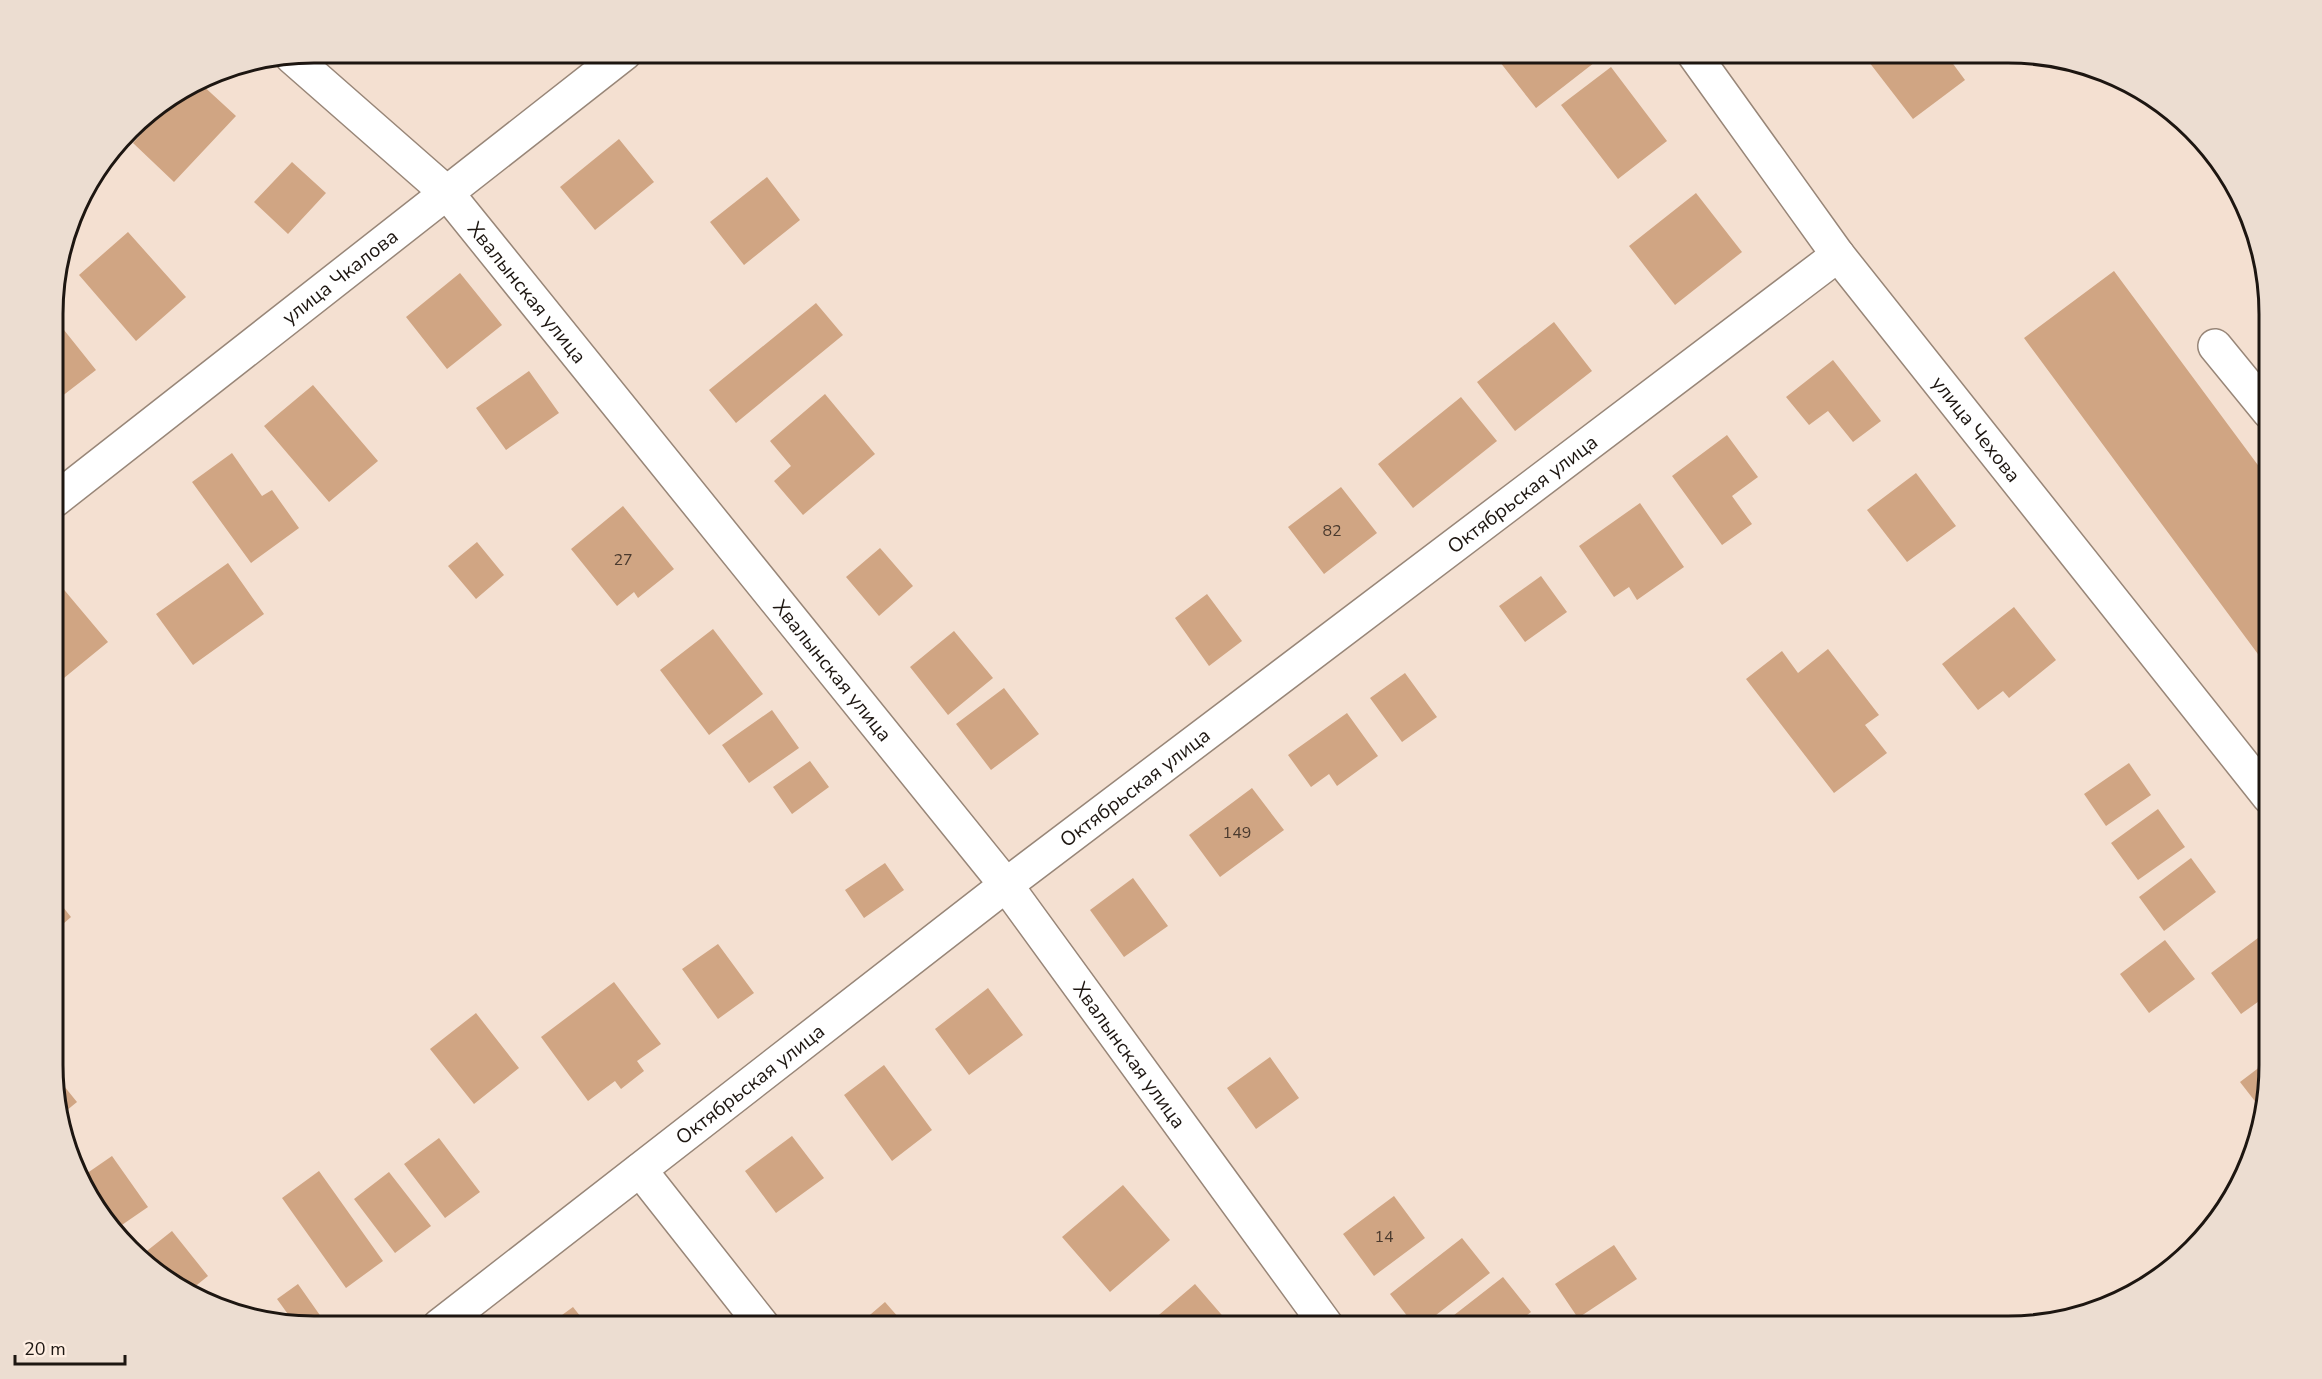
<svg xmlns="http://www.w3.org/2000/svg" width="2322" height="1379" viewBox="0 0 2322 1379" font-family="'Nunito Sans',sans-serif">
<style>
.building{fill:#d0a583}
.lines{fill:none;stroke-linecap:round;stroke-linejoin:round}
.minor-casing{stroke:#988678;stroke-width:36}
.minor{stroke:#fff;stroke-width:33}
.labels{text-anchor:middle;stroke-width:6;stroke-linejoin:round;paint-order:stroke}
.number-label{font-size:16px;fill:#4a3a2e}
.street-label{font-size:20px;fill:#1d1611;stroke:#feeee2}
.rim{fill:none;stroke:#1d1611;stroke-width:3}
</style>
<rect width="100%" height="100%" fill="#f4e0d1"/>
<path class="building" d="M1501 53H1594L1599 59 1536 108 1496 57Z
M1881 53H1945L1965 80 1913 119 1869 62Z
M1611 67 1667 141 1618 179 1561 105Z
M199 82 236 116 174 182 133 143 177 95Z
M619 139 654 182 595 230 560 187Z
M292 162 326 193 288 234 254 202Z
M767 177 800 220 744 265 710 222Z
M1696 193 1742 252 1675 305 1629 246Z
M128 232 186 297 136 341 79 275Z
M2114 271 2269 480V669L2024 338Z
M460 273 502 325 447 369 406 317Z
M816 303 843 335 736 423 709 390Z
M1554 322 1592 371 1515 431 1477 382Z
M64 330 96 370 57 400 55 397V337Z
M1833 360 1881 421 1853 442 1828 411 1809 425 1786 397Z
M529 371 559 413 506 450 476 408Z
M313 385 378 461 329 502 264 426Z
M825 394 875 454 803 515 774 481 791 466 770 441Z
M1461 397 1497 441 1413 508 1378 464Z
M1727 435 1758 477 1732 496 1752 524 1722 545 1672 476Z
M232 453 262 496 272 490 299 528 251 563 192 482Z
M1916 473 1956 526 1907 562 1867 510Z
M1341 487 1377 533 1324 574 1288 527Z
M1640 503 1684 567 1637 600 1629 587 1614 597 1579 546Z
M623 506 674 569 638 598 634 592 617 606 571 549Z
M477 542 504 575 476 599 448 566Z
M880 548 913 586 879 616 846 577Z
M228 563 264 614 193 665 156 614Z
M1541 576 1567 612 1525 642 1499 606Z
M60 585 108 642 64 678 55 667V590Z
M1207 594 1242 641 1209 666 1175 618Z
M2014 607 2056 660 2009 698 2003 691 1978 710 1942 664Z
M713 629 763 694 709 735 660 670Z
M954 631 993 678 948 715 910 667Z
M1828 649 1879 715 1865 725 1887 753 1834 793 1746 679 1782 651 1798 673Z
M1405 673 1437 717 1402 742 1370 698Z
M1004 688 1039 734 991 770 956 724Z
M772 710 799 748 749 783 722 745Z
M1347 713 1378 756 1337 786 1329 774 1311 787 1288 755Z
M810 761 829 787 792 814 773 787Z
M2129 763 2151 795 2106 826 2084 794Z
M1252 788 1284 830 1220 877 1189 835Z
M2158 809 2185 847 2138 880 2111 843Z
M2191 858 2216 892 2164 931 2139 897Z
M885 863 904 890 864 918 845 890Z
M1133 878 1168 926 1124 957 1090 910Z
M55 897 71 917 55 931Z
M2258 938 2269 953V994L2241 1014 2211 973Z
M2165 940 2195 979 2149 1013 2120 974Z
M718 944 754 993 718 1019 682 969Z
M614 982 661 1044 637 1061 644 1071 621 1089 615 1081 588 1101 541 1037Z
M988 988 1023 1035 969 1075 935 1029Z
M476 1013 519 1068 474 1104 430 1049Z
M1270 1057 1299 1098 1256 1129 1227 1088Z
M2269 1060V1082L2261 1109 2240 1082Z
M884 1065 932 1130 892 1161 844 1095Z
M55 1075 77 1102 61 1115 55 1099Z
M792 1136 824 1178 776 1213 745 1171Z
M439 1138 480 1192 445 1218 404 1164Z
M112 1156 148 1207 116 1229 96 1210 83 1176Z
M319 1171 383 1261 346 1288 282 1198Z
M389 1172 431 1226 395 1253 354 1199Z
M1123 1185 1170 1240 1110 1292 1062 1237Z
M1394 1196 1425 1238 1374 1276 1343 1234Z
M172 1231 208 1276 187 1293 143 1254Z
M1462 1238 1490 1273 1422 1326H1415L1390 1294Z
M1614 1245 1637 1279 1578 1318 1555 1284Z
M1503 1277 1531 1312 1513 1326H1440Z
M298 1284 324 1321 316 1326 295 1324 277 1299Z
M1195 1284 1227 1321 1222 1326H1146Z
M211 1295 220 1307 203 1300Z
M885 1302 906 1326H857Z
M573 1307 588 1326H547Z"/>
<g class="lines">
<g class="minor-casing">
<g id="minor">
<path id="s1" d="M1693 53 1838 255 2269 797"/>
<path id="s2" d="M292 57 447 193 1006 885 1327 1326"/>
<path d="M2215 346 2269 412"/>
<path id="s3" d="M55 500 625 53"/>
<path d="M640 1170 763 1326"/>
<path id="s4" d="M439 1326 1006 885 1838 255"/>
</g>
</g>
<use href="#minor" class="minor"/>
</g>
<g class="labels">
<g class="number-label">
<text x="1332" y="536">82</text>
<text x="623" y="565">27</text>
<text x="1237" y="838">149</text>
<text x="1384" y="1242">14</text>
</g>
<g class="street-label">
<text dy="7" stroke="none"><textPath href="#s3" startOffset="362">улица Чкалова</textPath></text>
<text dy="7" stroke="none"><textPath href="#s2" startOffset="334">Хвалынская улица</textPath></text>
<text dy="7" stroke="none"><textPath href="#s1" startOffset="471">улица Чехова</textPath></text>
<text dy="7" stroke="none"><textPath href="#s4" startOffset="1366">Октябрьская улица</textPath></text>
<text dy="7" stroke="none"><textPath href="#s2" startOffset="820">Хвалынская улица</textPath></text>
<text dy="7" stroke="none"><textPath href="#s4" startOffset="880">Октябрьская улица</textPath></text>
<text dy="7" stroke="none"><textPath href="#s2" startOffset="1306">Хвалынская улица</textPath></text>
<text dy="7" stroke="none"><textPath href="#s4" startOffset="394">Октябрьская улица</textPath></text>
</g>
</g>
<path d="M0 0H2322V1379H0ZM314 63H2008A251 251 0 0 1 2259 314V1065A251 251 0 0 1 2008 1316H314A251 251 0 0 1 63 1065V314A251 251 0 0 1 314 63Z" fill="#ecddd1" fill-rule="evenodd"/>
<path class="rim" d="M314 63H2008A251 251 0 0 1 2259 314V1065A251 251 0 0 1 2008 1316H314A251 251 0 0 1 63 1065V314A251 251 0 0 1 314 63Z"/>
<path d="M15 1355v9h110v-9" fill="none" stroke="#1d1611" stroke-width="3"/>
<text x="24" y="1355" font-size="18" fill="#1d1611" stroke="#feeee2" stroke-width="4.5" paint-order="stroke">20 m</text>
</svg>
